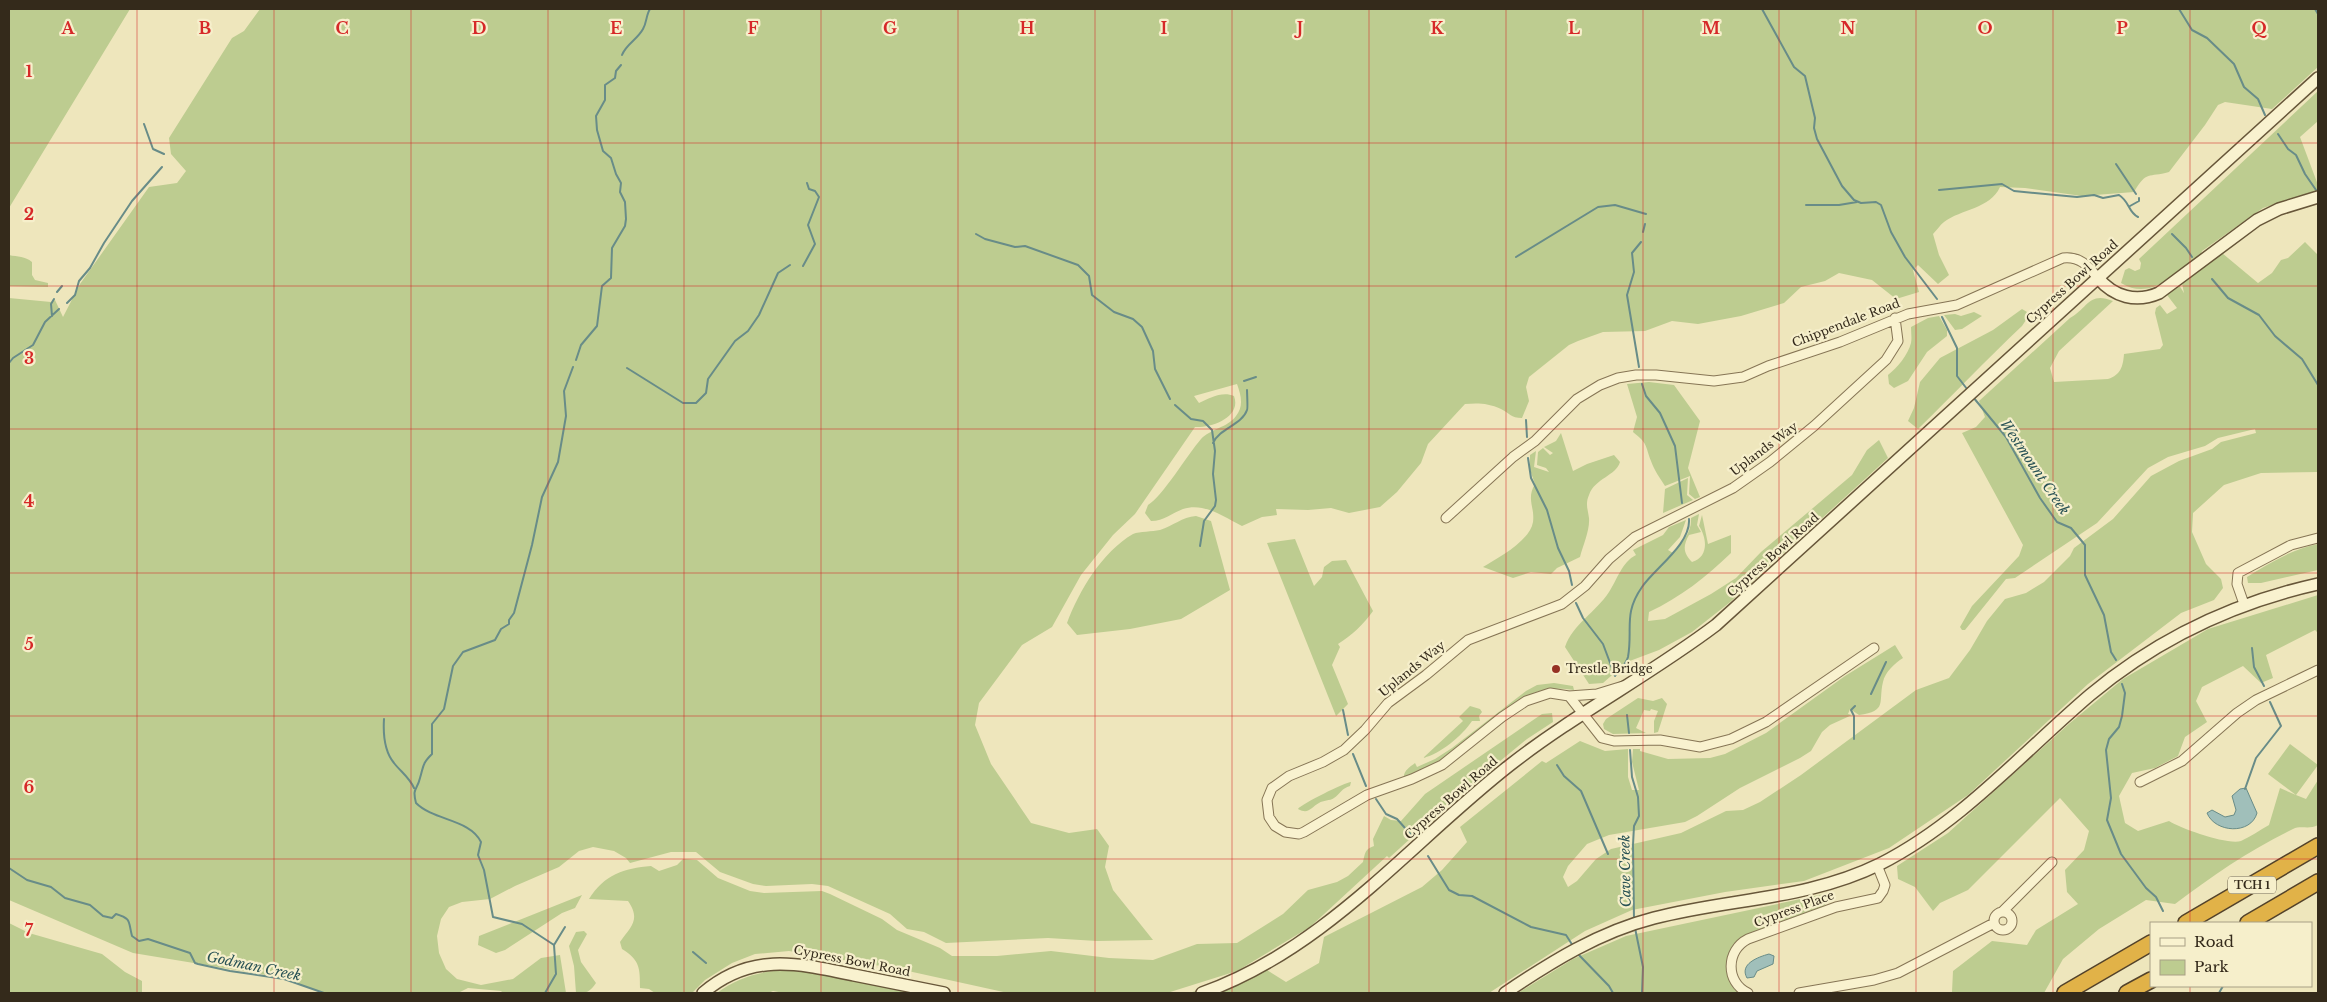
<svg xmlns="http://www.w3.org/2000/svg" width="2327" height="1002" viewBox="0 0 2327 1002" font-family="'Libre Baskerville',serif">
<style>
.green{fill:#bdcc90}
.water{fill:#a0bfba;stroke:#688c88}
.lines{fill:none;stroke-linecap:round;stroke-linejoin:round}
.stream{stroke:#688c88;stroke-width:2}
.street-casing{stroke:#867555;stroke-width:11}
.secondary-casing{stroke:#675639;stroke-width:14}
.highway-casing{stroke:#53422a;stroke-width:18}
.street{stroke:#f9f2cf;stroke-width:9}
.secondary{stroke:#f9f2cf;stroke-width:11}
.highway{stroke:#e1b248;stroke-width:15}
.grid{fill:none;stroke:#d62828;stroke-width:1;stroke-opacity:0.55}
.poi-dot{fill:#963224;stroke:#f6efcb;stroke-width:2}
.labels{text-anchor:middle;stroke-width:4.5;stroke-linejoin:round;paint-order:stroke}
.shield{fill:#f6efcb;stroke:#6e6550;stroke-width:1}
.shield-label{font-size:11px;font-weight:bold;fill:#342a1b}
.street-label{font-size:12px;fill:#342a1b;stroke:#f6efcb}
.poi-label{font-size:12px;fill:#342a1b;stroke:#f6efcb;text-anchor:start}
.water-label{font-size:14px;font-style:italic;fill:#295255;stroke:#f6efcb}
.grid-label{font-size:16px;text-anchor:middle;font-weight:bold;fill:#d62828;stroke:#f6efcb;stroke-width:4.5;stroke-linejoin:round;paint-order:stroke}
</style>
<rect width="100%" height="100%" fill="#eee6bc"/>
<path class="green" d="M9 9H130L9 208Z
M260 9H2318V67L2272 109 2225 102 2218 105 2205 125 2169 172C2148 178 2147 170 2134 192L2082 196 2025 188 2000 187C1990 209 1961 209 1944 222 1940 225 1937 230 1933 234L1939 255 1949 275 1938 284 1918 265 1913 270 1919 292 1896 299 1872 280 1839 273 1825 281 1801 287 1784 303 1741 316 1698 324 1672 321 1645 331 1603 332 1578 341 1569 345 1529 377 1526 387 1529 401 1522 418C1511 418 1509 413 1501 409 1488 403 1478 403 1465 404L1428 444 1421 463 1397 492 1380 507 1349 513 1331 508 1308 510 1276 509 1277 515 1262 517 1242 526C1224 517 1204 502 1183 509 1172 513 1164 521 1151 521L1145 513 1148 505C1162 497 1188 454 1201 439 1210 429 1227 428 1236 416 1244 406 1241 395 1237 384L1194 396 1199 403C1210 398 1222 391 1234 396 1242 417 1211 428 1195 427L1135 514 1113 535 1081 575 1052 627 1022 645 979 703 975 725 991 764 1031 823 1069 833 1097 829 1109 846 1105 867 1113 890 1153 940 1097 941 1048 938 946 943 924 932 907 929 890 914 828 886 812 884 766 886 753 884 720 872 696 852H671L630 863 626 858 614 851 593 847 579 851 559 867 515 886 490 899 462 902 449 907 441 919 437 936 439 953 446 969 457 979 481 985 513 979 541 958 560 955 566 993H503L501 991 468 988 458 993H324L278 977 133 953 9 900V298L51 302 55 300 63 317 80 284 149 187 177 183 186 171 171 154 169 138 232 38 244 31Z
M2318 91V121L2300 137 2318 185V190L2263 208 2202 251 2201 254C2176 272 2152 302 2121 283L2125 270 2129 268 2135 271 2140 269 2141 263 2139 259Z
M2305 242 2318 255V472L2261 473 2224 485 2193 513 2192 532 2206 564 2221 579 2223 588 2214 600 2181 613 2088 684 1968 795 1889 848 1804 881 1725 892 1632 910 1585 931 1489 993H1189L1267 970 1286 982 1319 963 1324 937 1422 887 1442 870 1467 842 1460 827 1542 761 1546 763 1580 741 1605 751 1628 749V777L1632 790H1639L1632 762 1633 749H1640V751L1668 759 1710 758 1725 754 1766 733 1845 676 1895 645 1903 658C1895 663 1885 672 1883 682 1878 702 1888 711 1859 715L1850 709 1848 714 1852 715 1830 725 1822 732 1811 751 1800 758 1740 788 1697 816 1685 822 1609 835 1587 844 1568 866 1563 877 1568 887 1577 881 1596 859 1611 849 1681 833 1726 811 1743 810 1760 802 1801 775 1916 690 1949 678 1970 650 1987 621 2005 599 2026 593 2044 582 2070 556 2074 548 2113 519 2151 476 2179 461 2212 449 2221 442 2256 433 2255 429 2218 438 2205 446 2168 457 2148 468 2097 523 2015 578 2006 579 1965 630H1962L1960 627 1972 606 2019 556 2023 545 1962 433 1976 427 1985 417 1979 401 2070 318C2088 308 2089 291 2113 301L2059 351 2050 368 2054 382 2108 379C2121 375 2123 366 2124 354L2160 349 2163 345 2155 313 2156 308 2160 305 2167 314 2177 308 2167 295 2179 285 2184 293 2182 283 2222 253 2258 283 2272 273 2281 260 2288 258Z
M9 255C18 257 25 256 32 262V275L35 280 48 283V287L9 286Z
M2022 309 2027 312 2028 317 2022 326C1986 360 1953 395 1918 429L1908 421 1914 408 1920 382 1940 358 1993 330Z
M1974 312 1982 316 1962 329 1955 330 1944 315 1955 314 1961 316Z
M1939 316 1947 330V336L1927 352 1908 381 1894 388 1889 384 1888 375C1897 368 1908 355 1911 343 1912 338 1911 332 1911 327L1928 318Z
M1649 382 1674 385 1700 421 1688 468 1700 497 1695 499 1689 494 1690 476 1665 486C1660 478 1654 470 1651 461 1645 445 1648 444 1633 432L1637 417 1627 384Z
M1561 433 1573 471 1587 464 1614 455 1620 462C1616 476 1595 478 1589 495 1585 504 1588 510 1589 518 1590 530 1583 545 1580 557L1557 568 1551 574 1531 572 1513 578 1483 567C1498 558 1530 541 1533 522 1535 507 1526 499 1535 484L1530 470V455L1536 451 1534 467 1549 472 1546 468 1537 465 1538 452 1543 448 1550 455 1553 453 1544 447 1556 441Z
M1879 440 1888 458 1729 603 1692 632 1659 650 1627 662 1603 683 1589 684 1565 647C1573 624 1596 612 1609 592 1617 580 1622 562 1636 555L1633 550 1663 535 1669 527 1686 520 1680 537 1668 550 1673 553C1682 542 1692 533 1691 518L1699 514 1697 525 1701 532 1689 535C1682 547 1684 554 1692 562 1709 557 1707 538 1699 526L1702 515 1708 544 1731 535V553C1706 577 1681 597 1649 612L1648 621 1665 619 1711 594 1736 578 1761 552 1852 475 1867 450Z
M1688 478 1687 495 1693 500 1663 513 1665 489Z
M1196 516 1211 521 1230 590 1181 619 1130 629 1077 635 1067 623C1079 591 1102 552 1133 534 1140 531 1152 532 1160 530 1173 526 1182 517 1196 516Z
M1295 539 1314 586 1322 577 1324 567 1332 561 1346 560 1373 611C1364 624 1351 636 1338 644L1340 647 1332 665 1348 704 1336 716 1267 543Z
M2318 544V570L2261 583H2248L2247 577C2270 563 2292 549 2318 544Z
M2318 595V633L2315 630 2266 655 2273 678 2261 683 2243 666 2202 687 2196 701 2207 722 2185 737 2178 756 2155 768 2132 773 2119 796 2125 823 2138 831 2169 821C2182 829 2227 845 2241 841 2250 837 2260 830 2269 825L2280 788 2296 795 2268 774 2290 744 2318 765 2296 795 2306 799 2318 780V825C2309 830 2301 825 2293 829 2251 849 2212 876 2175 904L2146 900 2099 929 2063 959 2044 993H1940L1952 992 1953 971 1992 941 2027 945 2036 930 2078 904 2067 892 2065 870 2084 850 2089 831 2060 798 1968 890 1940 903 1933 911 1915 887 1898 879 1897 866 1948 833 2070 723 2123 679 2208 629Z
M1554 683 1573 686 1574 690C1554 687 1540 689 1523 698L1438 763 1404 778C1403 771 1410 767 1415 763L1417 767 1435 759 1452 748 1526 691 1537 685Z
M1638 698 1653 701 1662 698 1667 704 1658 732 1654 733V721L1658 711 1651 709 1650 711 1644 710 1636 728 1646 733 1613 734 1604 729 1603 724 1606 719Z
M1470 706 1480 709 1482 712 1479 716 1480 721H1472C1462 736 1440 754 1423 758L1463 721 1459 717Z
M1552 713 1553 722 1527 739 1410 835 1411 838 1389 858 1387 856 1310 927 1237 971 1167 993H1008L899 969 789 951 755 954 732 963 705 980 692 993H655L649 989 640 988C640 968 640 960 622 949L620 942C631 926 641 920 628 901L589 899C604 875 624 868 651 866L659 871 677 865 683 859 697 860 718 878 750 891 764 893 822 891 830 894 882 919 897 930 940 948 952 956H997L1051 951 1109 958 1153 960 1197 944 1237 943 1283 914 1308 890 1337 882 1348 876 1363 862C1365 853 1365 849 1374 846L1373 839 1384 816 1391 820 1401 821 1425 794 1542 714Z
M1351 782 1350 786C1342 788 1340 794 1334 798 1330 801 1323 800 1319 803 1311 807 1309 815 1298 809 1301 804 1346 782 1351 782Z
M1829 893V902L1819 909 1736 947 1733 985 1740 993H1518L1573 959 1626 936Z
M582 895 575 908 562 913 505 950 496 953 478 945 479 936Z
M9 923 29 933 102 954 125 972 142 981V993H9Z
M584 931 587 934 578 950 581 962 596 983C590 992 587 993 576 993L574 966 569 946 576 932Z
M786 970 822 973 917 993H784L773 991 768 993H717C737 978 760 971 786 970Z"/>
<path class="water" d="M2246 788 2257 813C2251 835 2215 833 2207 813L2212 810 2225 817 2234 815 2236 810 2232 796 2240 789Z
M1769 954 1774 956 1773 964 1757 971 1754 977 1747 978C1739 964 1758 957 1769 954Z"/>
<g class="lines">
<path class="stream" d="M1762 9 1794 67 1805 76 1815 118 1814 128 1817 139 1842 186 1854 200 1861 203 1876 202 1881 205 1891 232 1905 257 1937 299
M2179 9 2192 30 2207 38 2234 64 2244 87 2258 99 2265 115
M2315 9 2318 14
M622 55C626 44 637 40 643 29 647 22 646 15 650 9
M144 124 153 149 164 154
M2278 134 2288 149 2296 155 2305 174 2316 190
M2116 164 2136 194
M1939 190 2002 184 2014 191 2077 197 2094 195 2103 198 2119 195C2130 202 2128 212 2138 217
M1806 205H1839L1857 202
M2130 206 2139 201V198
M1643 232 1645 224
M976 234 985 239 1015 247 1025 246 1078 265 1089 276 1092 295 1114 312 1133 319 1142 327 1153 351 1155 369 1170 399
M2172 234 2186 248 2192 257
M1516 257 1598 207 1615 205 1646 214
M803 266 815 244 808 225 819 197 815 191 809 189 807 183
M2212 279 2228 298 2259 315 2275 336 2302 359 2318 385
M57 292 62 286
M67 303 75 295 79 281 90 268 104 243 132 201 162 167
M52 316 51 304 54 299
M1942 317 1957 348V376L1967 389
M576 360 581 345 597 326 602 286 611 278 612 248 625 226 626 219 625 202 620 192 621 183 616 174 611 158 603 151 597 130 596 116 605 100V85L615 78 616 71 621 65
M9 363 13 358 33 345 45 322 59 309
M1639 367 1627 295 1634 272 1632 253 1641 242
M627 368 683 403H696L706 393 708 379 735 341 748 331 759 315 778 273 790 265
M1244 381 1256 377
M1642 384 1646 396 1660 413 1675 446 1682 503
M1973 397 2006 437 2040 498 2057 522 2071 528 2085 545V575L2104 615 2111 652 2116 660
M1175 405 1191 419 1203 421 1212 430 1215 451 1213 474 1216 500 1215 506 1204 521 1200 546
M1526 420 1527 437
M1213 443C1220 428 1242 425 1247 410 1248 409 1247 393 1247 390
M1528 458 1531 478 1547 510 1558 548 1569 571 1572 585
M1576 603 1583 618 1603 644 1615 676C1619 670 1626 665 1628 657 1633 629 1623 614 1642 587 1655 568 1691 544 1689 519
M2252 648 2254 667 2264 686
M2122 684 2125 693 2122 716 2119 727 2109 739 2106 750 2111 798 2107 820 2121 854 2146 888 2156 897 2163 911
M1871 694 1886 662
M1343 710 1348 735
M1627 715 1629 733
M384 719C383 735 384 751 394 763 401 772 409 777 414 788
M1854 739V716L1851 710 1855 706
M1630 750 1632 777 1638 797 1639 816 1634 826 1633 845 1634 920
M1353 754 1366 786
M1557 765 1564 776 1581 791 1608 854
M2245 789 2256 758 2281 726 2270 702
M1376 799 1386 814 1397 819 1413 837
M1428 856 1449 890 1459 895 1472 896 1531 927 1566 935 1573 946
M9 868 27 880 51 887 65 898 90 905 103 916 112 918 116 914C132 919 128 921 132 936L139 941 148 939 190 953 195 963 198 964 230 971 284 979 324 993
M1635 928 1643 967 1642 993
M554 945 565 927
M693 952 706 963
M1578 954 1609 986 1613 993
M545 993 556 974 554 945 522 924 493 917 484 870 478 855 481 842C470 819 434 821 416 803 412 787 417 791 420 778 424 765 422 764 432 754V724L444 709 453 666 463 652 495 640 501 629 509 624V620L514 613 532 545 542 497 558 462 566 416 564 391 573 367
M2219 993 2223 986"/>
<g class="street-casing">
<path id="street" d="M1446 518 1513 457 1535 441 1577 399 1600 385 1618 378 1636 375H1656L1714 381 1743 377 1768 366 1840 342 1908 314 1957 305 2063 258C2080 256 2088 266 2098 278
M2244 604 2237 584 2238 573 2291 545 2318 538
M1874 648 1766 722 1731 739 1700 747 1660 740 1614 741 1602 738 1569 696 1550 693 1526 701 1502 717 1442 765 1412 779 1367 795 1304 832 1299 834 1285 832 1275 826 1269 817 1267 800 1272 788 1289 776 1323 762 1344 750 1365 730 1388 703 1426 675 1468 640 1562 604 1585 586 1609 559 1635 537 1733 488 1770 462 1814 426 1886 360 1898 341 1895 318
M1569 696 1597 694 1623 686
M2140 782 2182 761 2237 713 2256 700 2318 670
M2003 911 2052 862
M1994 921a9 9 0 1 1 18 0a9 9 0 1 1-18 0Z
M1748 993C1725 982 1726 950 1748 939L1836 907 1878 898 1883 891 1885 885 1877 865
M1799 993 1874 980 1898 973 1994 923"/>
</g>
<g class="secondary-casing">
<path id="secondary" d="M2098 278C2114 297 2136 303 2159 293L2257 220 2279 209 2318 197
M703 993C751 952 797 963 854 975 884 981 914 987 944 993
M1202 993C1326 949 1409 844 1510 765 1575 714 1650 675 1716 625L2318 78
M1505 993C1551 962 1599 932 1654 918 1731 898 1807 900 1880 864 1961 823 2022 753 2090 695 2157 639 2233 603 2318 584"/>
</g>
<g class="highway-casing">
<path id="highway" d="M2186 923 2318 846
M2248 923 2318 882
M2065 993 2151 943
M2127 993 2151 980"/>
</g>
<use href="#street" class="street"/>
<use href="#secondary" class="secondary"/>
<use href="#highway" class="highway"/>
</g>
<path class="grid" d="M137 9V993M274 9V993M411 9V993M548 9V993M684 9V993M821 9V993M958 9V993M1095 9V993M1232 9V993M1369 9V993M1506 9V993M1643 9V993M1779 9V993M1916 9V993M2053 9V993M2190 9V923M9 143H2318M9 286H2318M9 429H2318M9 573H2318M9 716H2318M9 859H2318M2190 986V993"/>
<circle class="poi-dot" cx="1556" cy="669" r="5"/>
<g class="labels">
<rect class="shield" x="2228" y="876.5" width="48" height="17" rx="4"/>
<g class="shield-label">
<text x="2252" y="889">TCH 1</text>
</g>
<g class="street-label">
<text transform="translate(2072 282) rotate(-42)" y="4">Cypress Bowl Road</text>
<text transform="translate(1846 323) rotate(-21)" y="4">Chippendale Road</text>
<text transform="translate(1764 449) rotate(-37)" y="4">Uplands Way</text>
<text transform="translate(1773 555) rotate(-42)" y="4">Cypress Bowl Road</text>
<text transform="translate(1412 669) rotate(-39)" y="4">Uplands Way</text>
<text transform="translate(1451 798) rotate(-41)" y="4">Cypress Bowl Road</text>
<text transform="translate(1794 909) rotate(-20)" y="4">Cypress Place</text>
<text transform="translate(852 961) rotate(11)" y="4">Cypress Bowl Road</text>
</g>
<g class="poi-label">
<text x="1566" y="673">Trestle Bridge</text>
</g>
<g class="water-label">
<text transform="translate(2035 467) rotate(56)" y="5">Westmount Creek</text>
<text transform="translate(1625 871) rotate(-91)" y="5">Cave Creek</text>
<text transform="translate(254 966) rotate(12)" y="5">Godman Creek</text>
</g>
</g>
<g class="grid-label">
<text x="68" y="34">A</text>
<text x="205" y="34">B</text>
<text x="342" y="34">C</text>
<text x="479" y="34">D</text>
<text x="616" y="34">E</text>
<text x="753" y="34">F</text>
<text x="890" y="34">G</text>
<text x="1027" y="34">H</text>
<text x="1164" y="34">I</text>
<text x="1300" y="34">J</text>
<text x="1437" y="34">K</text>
<text x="1574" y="34">L</text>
<text x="1711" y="34">M</text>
<text x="1848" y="34">N</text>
<text x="1985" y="34">O</text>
<text x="2122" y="34">P</text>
<text x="2259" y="34">Q</text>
<text x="29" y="77">1</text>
<text x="29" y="220">2</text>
<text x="29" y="364">3</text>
<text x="29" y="507">4</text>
<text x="29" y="650">5</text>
<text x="29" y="793">6</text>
<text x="29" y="936">7</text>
</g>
<rect width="2327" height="1002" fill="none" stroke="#342a1b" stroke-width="20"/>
<rect x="2150" y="922" width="162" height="65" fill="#f6efcb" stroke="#a8a085"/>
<rect x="2160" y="938" width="25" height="8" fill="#f9f2cf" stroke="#a8a085"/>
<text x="2194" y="947" font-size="15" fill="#342a1b">Road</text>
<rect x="2160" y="960" width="25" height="15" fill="#bdcc90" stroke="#a8a085"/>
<text x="2194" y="972" font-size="15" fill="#342a1b">Park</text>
</svg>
